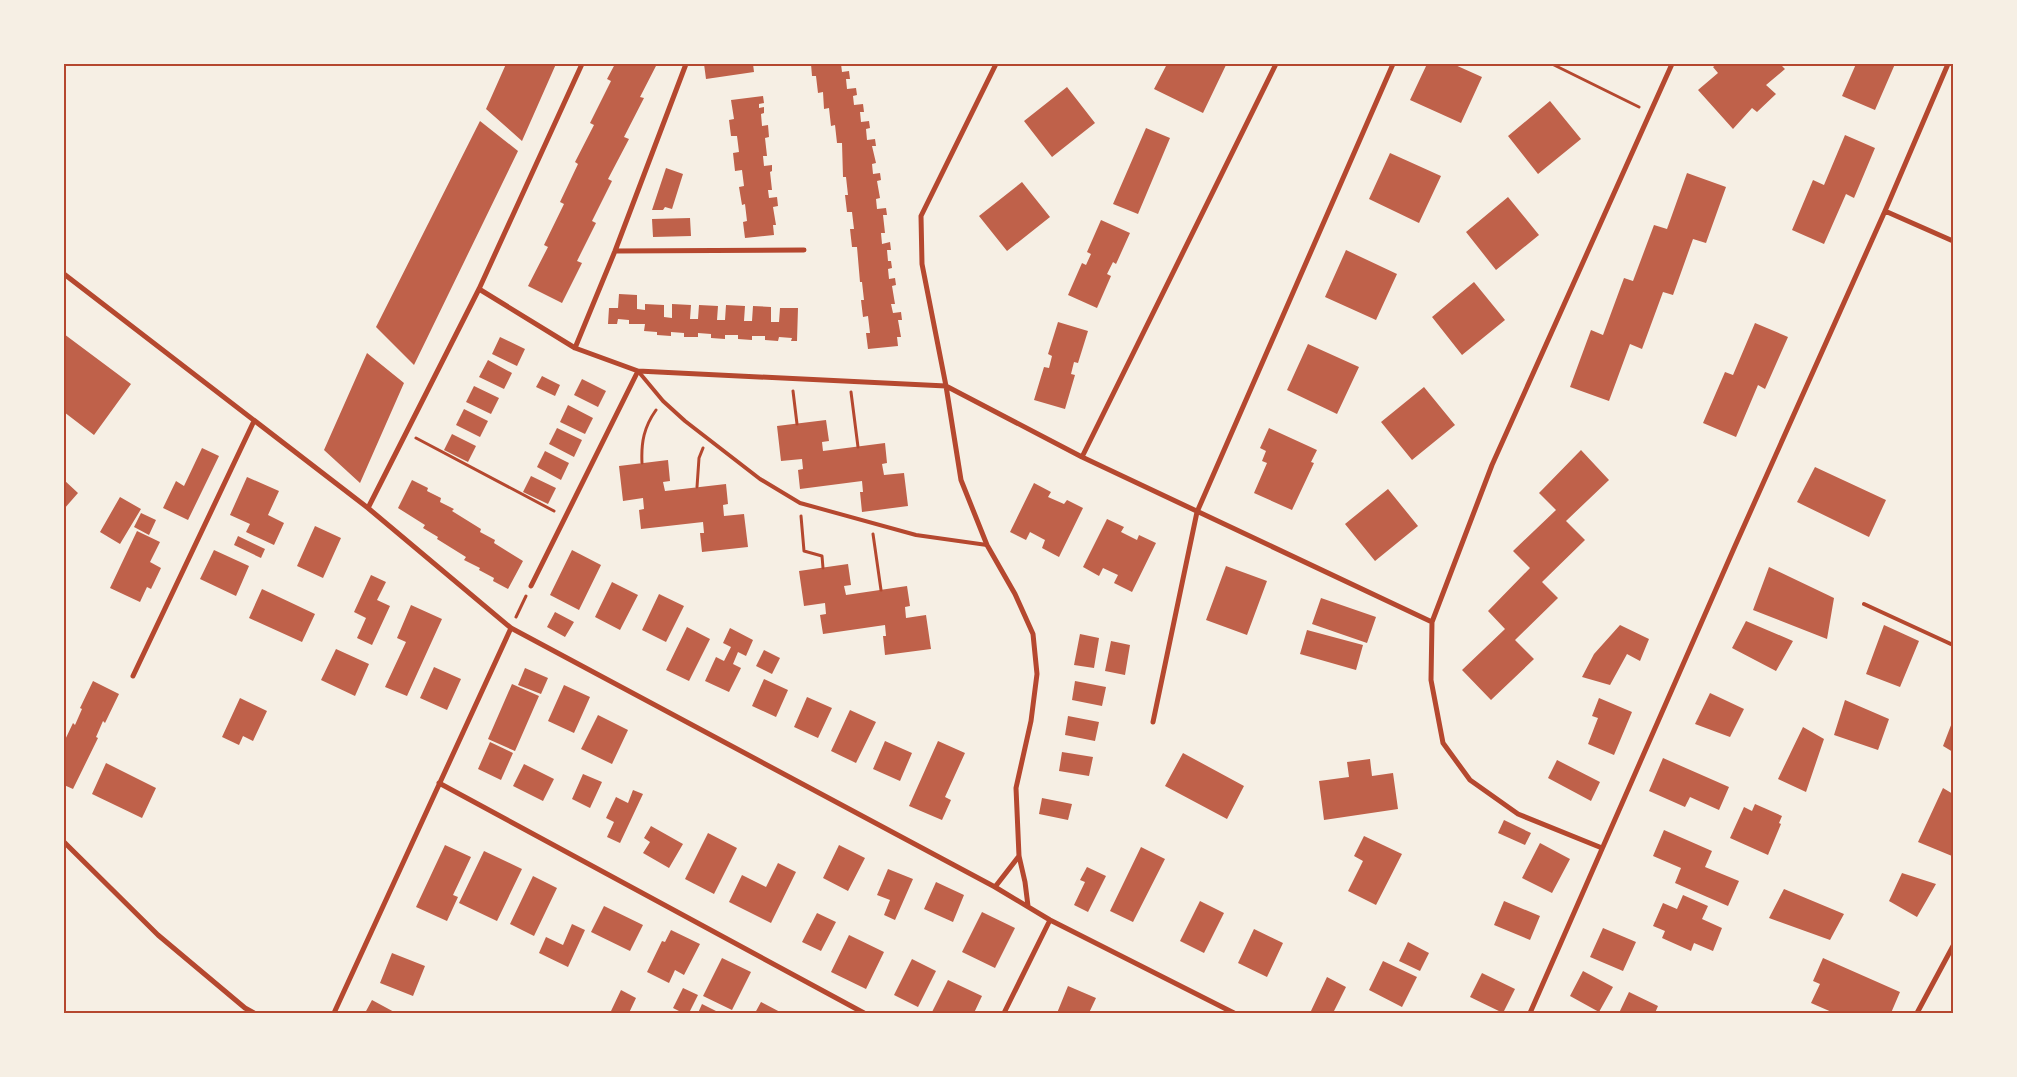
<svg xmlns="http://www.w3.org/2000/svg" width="2017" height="1077" viewBox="0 0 2017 1077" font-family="Inter,sans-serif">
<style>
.building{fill:#bf614a}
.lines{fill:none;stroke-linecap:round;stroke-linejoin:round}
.path{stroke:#b5482f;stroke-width:3}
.service{stroke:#b5482f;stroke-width:4}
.minor{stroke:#b5482f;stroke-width:5}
.neatline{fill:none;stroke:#b5482f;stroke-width:2}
</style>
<rect width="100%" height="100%" fill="#f6efe4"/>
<path class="building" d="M506 64H556L522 141 486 109Z
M615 64H657L640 97 644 98 624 137 629 139 608 179 612 181 592 221 596 223 577 261 582 263 562 303 528 286 548 247 544 245 564 204 560 202 578 164 575 162 594 125 590 123 611 81 607 79Z
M704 64H753L754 72 706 79Z
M811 64H841L842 72 849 71 850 79H846L847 89 856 88 857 95 853 96 854 105 863 104 864 112H860L861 122 869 121 870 128 866 129 867 140 875 139 876 146H872L876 163 872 164 873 174 880 173 881 180 877 181 880 198 876 199 877 209 886 208 887 215H883L885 233H881L882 244 890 242 891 250H887L888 261H891L892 268 888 269 889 279 895 278 896 285 892 286 895 304H891L893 313 901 312 902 320H898L901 337H897L898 346 868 349 866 333H870L868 316 863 317 861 300H864L862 282H860L857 247H852L850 229H854L852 212H847L845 195H848L846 177H843L842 143H837L835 125 831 126 829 108 824 109 823 92 818 93 816 76H812Z
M1167 64 1226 65 1203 113 1154 89Z
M1427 64H1453L1482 77 1461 123 1410 100Z
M1717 64H1784L1782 66 1785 69 1766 85 1776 94 1757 112 1752 108 1733 129 1698 90 1718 73 1713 67Z
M1856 64H1895L1875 110 1842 96Z
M1067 87 1095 123 1052 157 1024 121Z
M763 96 764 103 759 104V108L764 107V113L761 114 762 126 768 125 769 137 765 138 767 156H763L764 166 772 165V171L770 172 772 190H768L769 198 777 197 778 206 773 207 776 225H773L774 235 745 238 743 222 747 221 745 204 742 205 739 187 744 186 742 170 735 171 733 153 739 152 737 136H731L729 120 734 119 731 100Z
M1550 101 1581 139 1538 174 1508 136Z
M480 121 518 151 414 365 376 327Z
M1146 128 1170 138 1138 214 1113 204Z
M1845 135 1875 148 1854 198 1846 194 1824 244 1792 230 1813 180 1824 185Z
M1390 153 1441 176 1419 223 1369 199Z
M666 168 683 174 672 209 665 207 663 210H652Z
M1687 173 1726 187 1706 243 1693 239 1673 295 1663 292 1642 349 1630 344 1609 401 1570 387 1591 330 1603 335 1624 278 1633 281 1654 225 1667 229Z
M1022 182 1050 217 1007 251 979 216Z
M1508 197 1539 235 1496 270 1466 232Z
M690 218 691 236 653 237 652 219Z
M1101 220 1130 233 1116 264 1113 262 1107 274 1111 276 1097 308 1068 295 1082 263 1086 265 1091 254 1087 252Z
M1346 250 1397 274 1376 320 1325 297Z
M1474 282 1505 320 1462 355 1432 317Z
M619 294 637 295V309L645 310V304L664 305V317L672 318V304L691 305 690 319H698L699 305 718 306 717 320H725L726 305 745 306 744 321H752L753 306 771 307V322H779L780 308H798L797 341H791L792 338 779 337 778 341 765 340V336H752V340L738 339V335H725V339L711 338V334L698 333V337H684V333L671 332V336L657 335V332L644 331 645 324H629V320L618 319 617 324H608L609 308H618Z
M1058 322 1088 331 1078 363 1074 362 1071 374 1075 375 1065 409 1034 400 1044 367 1049 368 1052 356 1048 354Z
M1755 323 1788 337 1765 389 1758 385 1736 437 1703 423 1725 372 1733 375Z
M64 334 131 384 94 435 64 412Z
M500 337 525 349 517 366 492 354Z
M1308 344 1359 367 1337 414 1287 390Z
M367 353 404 383 360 483 324 450Z
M488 360 512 373 504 389 479 377Z
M542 376 560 385 555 396 536 387Z
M582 379 606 391 598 407 574 395Z
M474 386 499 398 491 414 466 402Z
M1424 387 1455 425 1412 460 1381 422Z
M568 405 593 418 585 434 560 422Z
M464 409 488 421 480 437 456 425Z
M826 420 829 441 822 442 823 451 885 443 887 463 882 464 884 475 904 473 908 506 862 512 860 492H863L862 481 800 489 798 470 803 469 802 459 781 461 777 426Z
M557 428 582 440 574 457 549 444Z
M1269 428 1317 450 1311 462 1314 463 1292 510 1254 493 1267 463 1262 461 1266 451 1260 448Z
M452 434 476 446 468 462 444 450Z
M202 448 219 456 188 520 163 508 176 481 184 486Z
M1581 450 1609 480 1566 521 1585 540 1542 582 1558 598 1515 640 1534 659 1491 700 1462 670 1505 629 1488 611 1530 568 1513 551 1556 510 1539 493Z
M545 451 569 463 561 480 537 467Z
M668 460 670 481 663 482 665 491 726 484 728 504 723 505 724 516 744 514 748 547 702 552 700 533H704L703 522 641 529 639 510 644 509 643 498 623 501 619 466Z
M1815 467 1886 500 1869 537 1797 502Z
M531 476 556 488 548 504 523 492Z
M247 477 279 491 268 515 284 523 274 545 246 532 250 524 230 515Z
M64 480 78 493 64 509Z
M412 480 428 488 427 491 441 498 440 502 454 509 452 511 481 529 480 532 495 540 494 543 523 561 508 589 493 581 494 578 479 570 480 568 464 560 466 557 437 539 438 537 423 528 425 525 398 508Z
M1034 483 1051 492 1048 497 1064 504 1067 500 1083 508 1059 557 1042 548 1045 540 1030 532 1026 540 1010 532Z
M1388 489 1418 526 1375 561 1345 524Z
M120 497 141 509 120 544 100 532Z
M141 513 156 520 149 535 134 527Z
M1107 519 1124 527 1121 532 1137 540 1139 535 1156 543 1132 592 1114 583 1118 575 1103 568 1099 576 1083 567Z
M315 526 341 538 323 578 297 566Z
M137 531 160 542 150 562 161 568 151 589 147 587 140 602 110 588Z
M238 536 265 549 261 558 234 545Z
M214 550 249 566 236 596 200 579Z
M572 550 601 565 579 610 550 595Z
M848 564 851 585 844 586 846 595 907 586 910 606 905 607 906 618 926 615 931 649 885 655 883 636H886L885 625 823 634 820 615 826 614 825 603 804 606 799 571Z
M1226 566 1267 581 1247 635 1206 620Z
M1769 567 1834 598 1827 639 1753 610Z
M371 575 386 582 377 600 390 606 372 645 357 638 366 618 354 612Z
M612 582 638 595 620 630 595 617Z
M262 589 315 614 302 642 249 618Z
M659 594 684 606 666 642 642 630Z
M1321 598 1376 617 1367 643 1312 624Z
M411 605 442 619 407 696 385 687 406 642 397 638Z
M555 612 574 622 565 637 547 627Z
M1746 621 1793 641 1776 671 1732 648Z
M1620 625 1649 639 1640 661 1627 654 1610 685 1582 677 1594 654Z
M1884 625 1919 641 1900 687 1866 674Z
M687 627 710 639 689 681 666 670Z
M730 628 753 640 746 656 738 652 733 664 741 668 729 692 705 681 716 657 724 661 731 647 723 643Z
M1307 630 1363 645 1356 670 1300 654Z
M1080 634 1099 638 1094 668 1074 665Z
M1111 641 1130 645 1125 675 1105 671Z
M336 649 369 664 355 696 321 680Z
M764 650 780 658 772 674 756 666Z
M434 667 461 679 447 710 420 698Z
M525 668 548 678 541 694 518 685Z
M764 679 788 690 776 717 752 706Z
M93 681 119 694 105 723 103 721 96 737 98 738 73 789 64 785V742L73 723 75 725 82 709 80 708Z
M1075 681 1106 687 1102 706 1072 700Z
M512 684 539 696 515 751 488 739Z
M564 685 590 697 574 733 548 721Z
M1710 693 1744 709 1730 737 1695 724Z
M807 697 832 708 818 738 794 727Z
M240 698 267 711 253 741 243 736 239 745 222 737Z
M1599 698 1632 712 1614 755 1588 744 1598 718 1592 716Z
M1845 700 1889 719 1878 750 1834 735Z
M850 710 876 722 856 763 831 751Z
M598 715 628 730 612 764 581 749Z
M1068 716 1099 722 1095 741 1065 735Z
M1953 720V752L1943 746Z
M1803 727 1824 739 1806 792 1778 779Z
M885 741 912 753 900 781 873 769Z
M938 741 965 753 945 797 951 800 942 820 909 806Z
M490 742 513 753 501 780 478 769Z
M1062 752 1093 757 1089 776 1059 771Z
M1183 753 1244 786 1227 819 1165 786Z
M1663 758 1729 787 1719 810 1690 797 1685 807 1649 791Z
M1370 759 1372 776 1393 773 1398 809 1324 820 1319 781 1349 777 1347 762Z
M1557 760 1600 782 1591 801 1548 778Z
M106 763 156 788 142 818 92 794Z
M524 764 554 779 543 801 513 786Z
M583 774 602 782 590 808 572 799Z
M1943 788 1953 794 1952 856 1918 842Z
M633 790 643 794 620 843 607 837 614 822 606 818 616 797 628 803Z
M1042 798 1072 804 1068 820 1039 814Z
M1755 804 1782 816 1779 823 1781 824 1768 855 1730 838 1744 807 1752 811Z
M1504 820 1531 833 1525 845 1498 833Z
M651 826 683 844 669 868 643 853 650 842 644 838Z
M1664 830 1712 851 1705 867 1739 881 1728 906 1675 883 1681 868 1653 856Z
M708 833 737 848 714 894 685 879Z
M1364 836 1402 854 1376 905 1348 891 1363 861 1354 856Z
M1540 843 1570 859 1552 893 1522 878Z
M445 845 471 857 453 895 458 897 447 921 416 907Z
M839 845 865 858 848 891 823 878Z
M1141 847 1165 859 1133 922 1110 911Z
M484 851 522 869 497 921 459 903Z
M778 863 796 872 771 923 729 902 742 875 766 887Z
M1087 867 1106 876 1088 912 1074 905 1085 882 1080 880Z
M888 869 913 879 895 920 884 915 890 900 877 895Z
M1902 873 1936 884 1917 917 1889 901Z
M533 876 557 888 534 936 510 924Z
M936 882 964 895 953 922 924 909Z
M1784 889 1844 914 1830 940 1769 918Z
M1683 895 1708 906 1702 919 1722 928 1713 951 1694 943 1691 951 1662 938 1665 931 1653 926 1663 903 1677 909Z
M1200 901 1224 913 1204 953 1180 941Z
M1504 901 1540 916 1530 940 1494 925Z
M604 906 643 925 630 951 591 932Z
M982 912 1015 928 995 968 962 952Z
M817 913 836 922 821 951 802 942Z
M572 924 585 930 568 967 539 953 546 937 563 945Z
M1603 928 1636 942 1623 971 1590 957Z
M1254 929 1283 943 1267 977 1238 963Z
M671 930 700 944 684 975 675 970 669 983 647 972 662 941 665 942Z
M849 935 884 952 866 989 831 972Z
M1408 942 1429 953 1420 971 1399 961Z
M392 953 425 966 413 996 380 983Z
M722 958 751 972 732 1010 703 996Z
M1823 958 1900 992 1891 1013H1834L1811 1003 1820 984 1813 981Z
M912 959 936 971 918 1007 894 995Z
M1383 961 1417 977 1402 1007 1369 990Z
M1583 971 1613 987 1599 1012 1570 996Z
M1482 973 1515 989 1503 1013 1470 997Z
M1327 977 1346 987 1333 1013H1310Z
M948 980 982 996 974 1013 932 1012Z
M1068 986 1096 998 1089 1013H1057Z
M683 988 698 995 689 1013H683L673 1008Z
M621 990 636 998 629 1013H615L611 1011Z
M1629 992 1658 1006 1655 1013H1619Z
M372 1000 396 1013H365Z
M761 1002 782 1013H755Z
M702 1004 720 1013H698Z"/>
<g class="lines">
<path class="path" d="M1552 64 1639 107
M793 391 797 424
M851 392 858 447
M416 438 554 511
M642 463C641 442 644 427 656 410
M697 487 699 458 703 448
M801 516 804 551 822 556 823 568
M873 534 881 590
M516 617 526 596"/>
<path class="service" d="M638 371 663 401 685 421 760 479 800 503 916 535 987 545
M1864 604 1953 645"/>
<path class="minor" d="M996 64 921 216 922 264 946 386 961 480 987 545 1015 594 1033 634 1037 674 1031 721 1016 788 1019 856 1025 882 1028 906
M1885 211 1953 241
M615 251 804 250
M64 274 368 508 511 628 995 887 1050 920 1234 1013
M479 289 575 348 638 371 946 386 1082 457 1432 622
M575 348 615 251 686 64
M1082 457 1276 64
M368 508 479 289 582 64
M531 586 638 371
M133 676 254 421
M1153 722 1197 512 1393 64
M439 783 864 1013
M64 842 158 935 245 1008 254 1013
M1602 848 1518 814 1470 780 1443 743 1431 680 1432 622 1492 465 1672 64
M995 887 1019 856
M334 1013 511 628
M1004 1013 1050 920
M1530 1013 1735 546 1885 211 1948 64
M1917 1013 1953 946"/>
</g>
<rect width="2017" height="1077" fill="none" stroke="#f6efe4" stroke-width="130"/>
<rect x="65" y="65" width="1887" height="947" class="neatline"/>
</svg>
